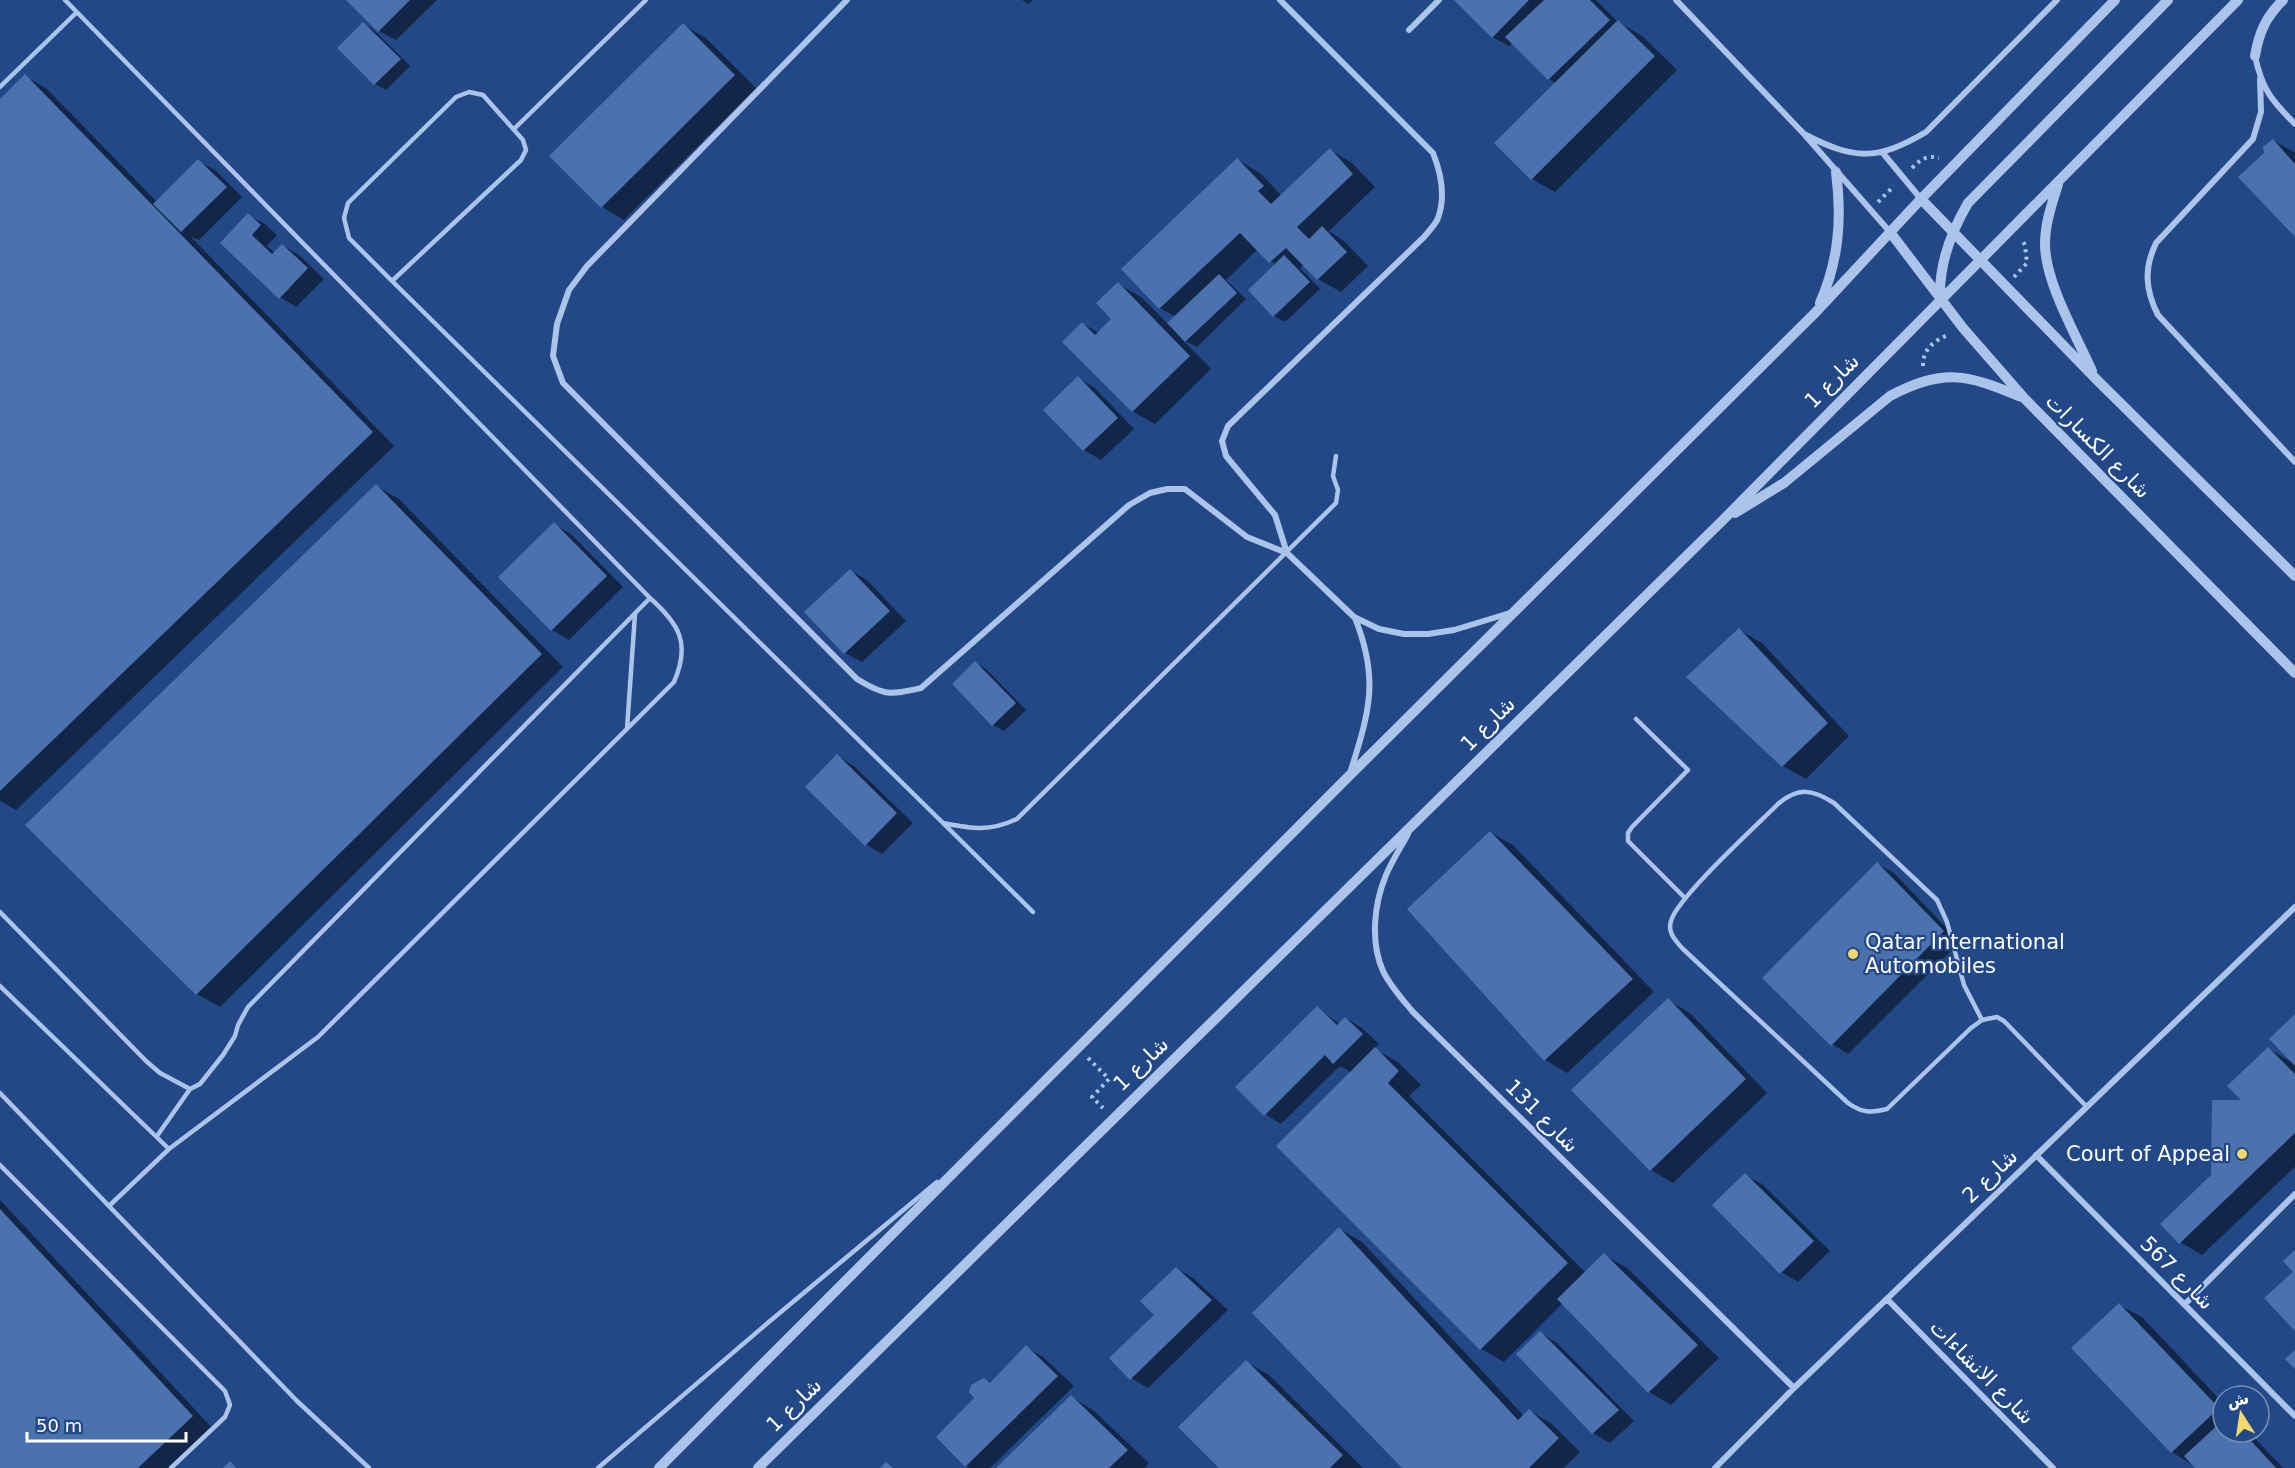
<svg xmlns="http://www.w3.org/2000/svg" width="2295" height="1468" viewBox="0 0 2295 1468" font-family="'DejaVu Sans',Cairo,sans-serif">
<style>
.shadow{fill:#0007}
.building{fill:#4b71af}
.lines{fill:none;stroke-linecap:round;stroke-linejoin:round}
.path{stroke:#acc4ea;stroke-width:4;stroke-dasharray:3 4.5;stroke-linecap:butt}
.service{stroke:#acc4ea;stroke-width:4.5}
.minor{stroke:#acc4ea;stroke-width:6}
.tertiary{stroke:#acc4ea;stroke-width:10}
.poi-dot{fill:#f6d76e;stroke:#224887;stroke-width:2}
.labels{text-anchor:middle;stroke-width:4.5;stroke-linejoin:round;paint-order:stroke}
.street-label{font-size:21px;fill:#fff;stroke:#224887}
.poi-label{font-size:21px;fill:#fff;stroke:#224887;text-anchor:start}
</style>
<rect width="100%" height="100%" fill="#224887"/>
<path class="shadow" d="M348 0H437L396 40 379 31Z
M1022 0H1033L1029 4Z
M1456 0H1596L1618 22 1641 35 1677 70 1555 192 1532 179 1497 143 1556 84 1549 79 1513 43 1509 46 1492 37Z
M364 24 374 30 410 66 386 90 375 84Z
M683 25 706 38 756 88 624 220 602 207Z
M25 76 47 89 157 202 198 161 215 170 242 197 199 240 191 237 394 446 16 810 0 801V101Z
M2273 140 2295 153V234L2265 154Z
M1330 150 1352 163 1375 187 1329 231 1344 241 1368 266 1341 292 1318 279 1304 264 1300 268 1320 289 1285 322 1274 316 1250 290 1276 265 1258 249 1226 280 1246 299 1197 347 1183 340 1211 369 1155 424 1132 411 1083 324 1099 333 1113 319 1118 284 1141 297 1168 324 1176 317 1160 308 1123 269 1238 160 1260 173 1282 196Z
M248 215 265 224 277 235 267 246 275 253 282 245 299 255 324 279 296 307 280 297 222 243Z
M1078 378 1095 388 1134 429 1101 460 1084 450 1045 410Z
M376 486 399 499 563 667 220 1007 197 994 27 825Z
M554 524 571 534 623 587 569 640 552 630 500 577Z
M851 571 867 580 906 621 862 662 845 653Z
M1739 630 1762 643 1849 736 1806 779 1783 766Z
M976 663 987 670 1026 710 1004 731 993 725 954 684Z
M838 756 854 766 913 823 882 854 865 844Z
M1490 832 1513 845 1654 992 1567 1073 1545 1060Z
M1878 864 1894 873 1960 942 1848 1054 1832 1044Z
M1668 1000 1690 1013 1767 1093 1673 1183 1651 1170Z
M1317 1008 1340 1024 1346 1018 1362 1028 1379 1044 1374 1049 1398 1062 1421 1085 1409 1096 1586 1273 1604 1255 1627 1268 1719 1358 1671 1405 1649 1392 1563 1303 1504 1362 1481 1349 1278 1146 1352 1073 1340 1066 1281 1124 1265 1114Z
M2295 1016V1167L2202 1255 2180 1242 2213 1176 2269 1049 2293 1063Z
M1745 1175 1762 1184 1830 1251 1798 1282 1781 1272Z
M0 1200 214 1430 174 1468H0Z
M1340 1229 1362 1242 1524 1416 1530 1411 1552 1424 1580 1452 1564 1468H1404Z
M1176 1268 1193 1278 1228 1310 1148 1388 1131 1378Z
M2119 1305 2142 1317 2223 1403V1432H2249L2283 1468H2197L2172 1452Z
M1540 1333 1557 1343 1634 1421 1610 1443 1593 1433 1518 1354Z
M1026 1347 1043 1357 1074 1386 990 1468H969L966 1466 976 1398 984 1379 992 1383Z
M1246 1362 1269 1375 1363 1468H1221Z
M1071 1397 1093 1410 1149 1463 1145 1468H999Z"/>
<path class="building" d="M346 0H410L378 32Z
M1454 0H1529L1492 38Z
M1544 0H1590L1610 20 1548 80 1505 37Z
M1618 20 1655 56 1531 180 1494 143Z
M363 22 401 59 374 85 337 48Z
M683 23 735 75 601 208 549 156Z
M25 74 373 432 0 791V99Z
M2273 139 2295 164V237L2238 177 2264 153 2263 147Z
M1330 148 1353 174 1297 227 1309 239 1322 226 1347 252 1317 280 1286 248 1269 263 1240 233 1159 309 1121 269 1237 158 1264 186 1258 191 1271 204Z
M198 159 227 187 181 232 153 204Z
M248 213 261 225 252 235 272 254 282 244 308 268 279 299 220 243Z
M1284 255 1310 282 1273 317 1248 290Z
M1219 274 1237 293 1185 342 1167 323Z
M1118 282 1190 356 1132 412 1062 342 1082 322 1095 335 1111 319 1096 303Z
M1078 376 1118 418 1083 451 1043 410Z
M376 484 542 654 196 995 25 825Z
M554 522 607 576 551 631 498 577Z
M850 569 890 611 844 654 804 612Z
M1739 628 1828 723 1782 767 1686 677Z
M975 661 1016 703 992 726 952 684Z
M837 754 897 813 865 846 805 787Z
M1490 831 1633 979 1544 1061 1407 909Z
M1877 862 1944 931 1831 1046 1762 978Z
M1668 998 1746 1079 1650 1171 1571 1090Z
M1317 1006 1337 1025 1345 1017 1363 1034 1333 1064 1325 1055 1264 1116 1235 1087Z
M2295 1014V1066L2269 1039Z
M1375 1047 1399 1071 1388 1083 1568 1263 1480 1350 1276 1146Z
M2268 1047 2295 1074V1133L2179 1244 2160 1224 2211 1175 2212 1100H2241L2227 1086Z
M1745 1173 1814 1241 1780 1274 1712 1205Z
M0 1209 193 1416 138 1468H0Z
M1339 1227 1518 1420 1529 1409 1559 1438 1529 1468H1402L1252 1313Z
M2295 1250V1331L2264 1298 2293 1272 2283 1261Z
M1604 1253 1698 1345 1648 1393 1557 1299Z
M1176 1267 1212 1300 1130 1380 1109 1358 1154 1315 1140 1301Z
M2119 1303 2219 1408 2171 1453 2071 1348Z
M1540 1331 1619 1410 1592 1434 1516 1354Z
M1026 1345 1058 1376 965 1467 936 1437 974 1398 969 1392 971 1385 984 1378 990 1383Z
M2295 1350V1369L2285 1359Z
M1246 1360 1343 1455 1330 1468H1219L1178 1427Z
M1071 1395 1128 1450 1109 1468H996Z
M2223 1420V1432H2243L2276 1468H2195L2184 1456Z
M230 1461 236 1468H223Z
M886 1462 893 1468H880Z"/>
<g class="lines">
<path class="path" d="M1912 168C1921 159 1927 155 1939 158
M1878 202 1894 186
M2014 277 2027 263 2025 245 2022 240
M1923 366C1923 348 1934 341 1950 334
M1088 1058 1109 1079 1092 1097 1103 1108"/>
<path class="service" d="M65 0 650 598C679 624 691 643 674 682L318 1037 169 1149 109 1206
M0 87 76 13
M514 129 646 0
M392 281 521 160 526 150 523 140 483 95 469 92 456 97 348 203 344 218 349 238 392 281 943 823 1033 912
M1636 719 1688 770 1632 827 1628 833V841L1685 898
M627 729 635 614
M943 823C974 829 988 832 1017 819L1336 503 1338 490 1333 476 1336 456
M0 912 146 1061 160 1073 190 1089
M0 986 169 1149
M1982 1020 1964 985 1947 922 1937 900 1834 803C1812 789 1798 787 1778 804 1757 825 1677 898 1671 921 1667 933 1676 941 1683 949L1848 1103C1862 1113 1871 1113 1887 1109L1971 1028 1982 1020 1997 1017 2004 1021 2086 1106
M0 1093 297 1401 369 1468
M157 1136 190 1089 200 1084 223 1055 235 1036 238 1025 248 1007 650 598
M0 1165 225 1391 230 1405 225 1417 171 1468
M598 1468 770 1321 937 1182"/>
<path class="minor" d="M847 0 587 266 569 290 557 324 553 356 563 383 857 679C885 696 889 695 921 688L1129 505 1150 493 1167 489H1185L1247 537 1287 553 1354 617 1379 629 1404 634H1428L1454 630 1510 613
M1280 0 1433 153C1441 173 1446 196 1438 218 1436 224 1429 231 1424 237L1228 426 1222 441 1226 456 1275 515 1287 553
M1676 0 1804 134 1890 232
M1409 30 1439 0
M2255 56C2262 89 2271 100 2295 124
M2260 79 2261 112 2253 139 2156 243C2144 268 2145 290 2158 315L2295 462
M1804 134C1854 160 1877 161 1926 132L2057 0
M1882 152 1921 199
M1351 770C1370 710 1379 678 1355 618
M1408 834C1401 847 1392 861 1386 875 1374 904 1370 942 1383 971 1390 986 1403 1000 1413 1012L1794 1388
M2036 1155 2295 1416
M1887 1299 2053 1468
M2185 1304 2295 1194
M1715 1468 1794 1388 2295 907"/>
<path class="tertiary" d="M2255 56C2259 32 2266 17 2283 0
M2058 184C2052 204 2045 223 2045 244 2045 282 2076 335 2092 371
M1921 199 2096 379 2295 576
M1890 232 1963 328 2025 399 2295 673
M1940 298C1939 264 1951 232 1968 203L2168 0
M1820 303C1839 260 1842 218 1836 172
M1735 513 1784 483 1890 396C1943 368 1967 374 2021 397
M659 1468 1350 775 1815 313 1921 199 2115 0
M758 1468 1722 521 2238 0"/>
</g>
<g class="poi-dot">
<circle cx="1853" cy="954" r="6"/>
<circle cx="2242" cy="1154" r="6"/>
</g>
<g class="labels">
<g class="street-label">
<text transform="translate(1832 381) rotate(-45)" y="7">شارع 1</text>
<text transform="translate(2098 446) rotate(45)" y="7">شارع الكسارات</text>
<text transform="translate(1488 724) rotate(-45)" y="7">شارع 1</text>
<text transform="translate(1141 1064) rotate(-44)" y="7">شارع 1</text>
<text transform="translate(1542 1116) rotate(45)" y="7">شارع 131</text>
<text transform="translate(1990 1176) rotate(-44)" y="7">شارع 2</text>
<text transform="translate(2177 1273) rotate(45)" y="7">شارع 567</text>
<text transform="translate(1982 1372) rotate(45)" y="7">شارع الانشاءات</text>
<text transform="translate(794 1405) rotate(-44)" y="7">شارع 1</text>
</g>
<g class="poi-label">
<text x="1865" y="949">Qatar International<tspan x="1865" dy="24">Automobiles</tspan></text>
<text x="2230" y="1161" text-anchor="end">Court of Appeal</text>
</g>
</g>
<g transform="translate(2241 1414) rotate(348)"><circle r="28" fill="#224887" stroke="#7a91b7" stroke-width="1.5"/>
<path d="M0-4.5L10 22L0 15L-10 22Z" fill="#f6d76e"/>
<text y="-9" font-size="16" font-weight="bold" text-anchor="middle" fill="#ffffff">ش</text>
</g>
<path d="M27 1432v9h159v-9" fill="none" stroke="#ffffff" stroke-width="3"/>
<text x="36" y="1432" font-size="18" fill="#ffffff" stroke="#224887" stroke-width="4.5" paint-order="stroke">50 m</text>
</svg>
